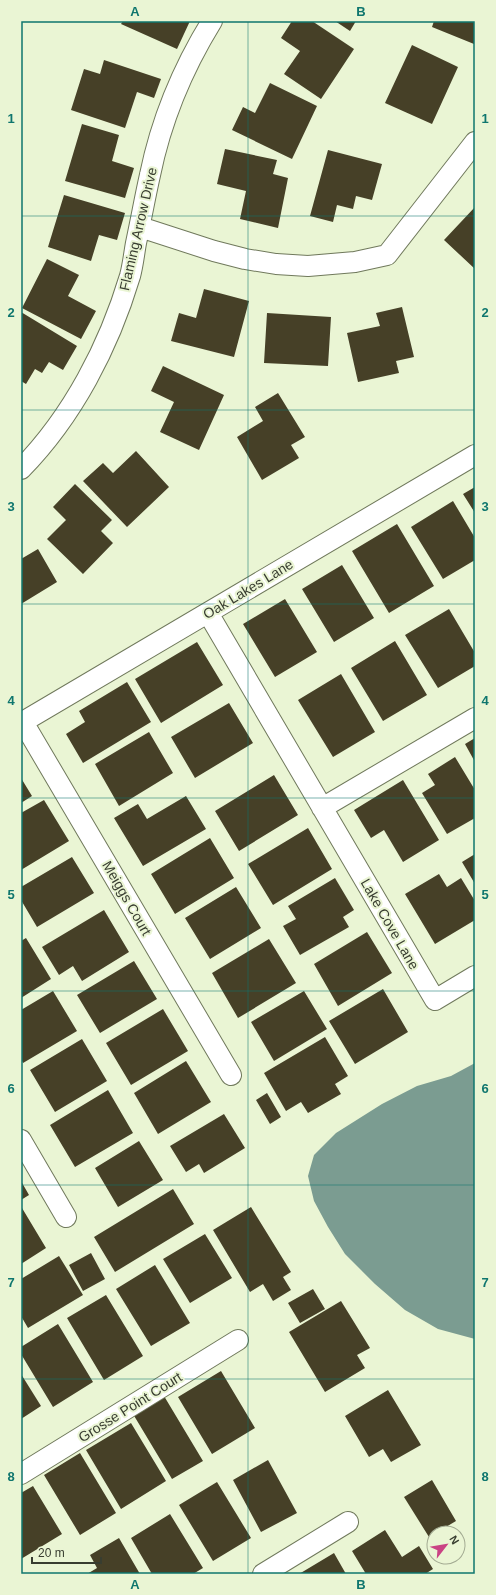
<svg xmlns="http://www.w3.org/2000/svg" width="496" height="1595" viewBox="0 0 496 1595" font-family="Arial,sans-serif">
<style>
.water{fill:#7b9c91}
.building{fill:#464027}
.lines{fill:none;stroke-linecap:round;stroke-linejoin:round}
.street-casing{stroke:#70795c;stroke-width:22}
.street{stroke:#fff;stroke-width:20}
.grid{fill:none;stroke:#0f766e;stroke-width:1;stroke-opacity:0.55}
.labels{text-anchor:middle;stroke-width:4;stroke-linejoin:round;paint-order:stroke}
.street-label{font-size:14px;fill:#383d30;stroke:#eaf5d4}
.neatline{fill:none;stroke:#0f766e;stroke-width:1.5}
.grid-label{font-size:13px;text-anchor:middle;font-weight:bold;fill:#0f766e}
</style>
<rect width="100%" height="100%" fill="#eaf5d4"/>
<path class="water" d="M475 1063V1339L438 1329 405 1310 375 1284 345 1254 328 1227 314 1201 308 1176 314 1155 336 1133 382 1104 417 1086 451 1076Z"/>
<path class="building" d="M123 21H190L177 49 121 24Z
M292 21H312L354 49 321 99 284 74 300 51 281 38Z
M335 21H356L350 31Z
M434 21H475L474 44 432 27Z
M412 45 458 67 432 124 385 103Z
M104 60 161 79 154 98 137 92 125 128 71 110 84 69 100 74Z
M270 83 317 106 292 159 232 130 243 107 255 113Z
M82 124 119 135 112 161 134 168 125 198 65 181Z
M225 149 277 160 273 174 288 178 278 228 240 219 246 191 217 184Z
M328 150 382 164 372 200 356 196 353 209 337 205 333 222 310 216Z
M64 195 125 213 117 240 99 235 91 261 48 247Z
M475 207V269L444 240Z
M47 259 79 275 68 296 96 311 81 339 22 308Z
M204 289 249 301 234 357 171 341 179 313 196 318Z
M402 307 414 357 396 361 399 373 358 382 347 333 380 326 376 313Z
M21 312 77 346 63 370 49 362 42 373 35 369 26 384 21 381Z
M267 313 331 317 328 366 264 363Z
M163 366 224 395 199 450 160 432 174 402 151 391Z
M278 393 305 437 291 445 299 458 262 480 237 437 263 421 255 407Z
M136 451 169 487 127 527 83 481 103 463 113 473Z
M75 484 112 520 101 531 113 543 83 574 47 539 66 520 53 507Z
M475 487V513L463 494Z
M453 501 475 538V560L443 579 411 527Z
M397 524 434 586 389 613 352 551Z
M38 549 57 582 21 604V559Z
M342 565 374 618 334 642 302 589Z
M285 599 317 652 275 677 243 624Z
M449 609 475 653V666L438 688 405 635Z
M395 641 427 695 383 721 351 668Z
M197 642 223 685 161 723 135 679Z
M341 674 375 732 333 757 298 700Z
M127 682 151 722 83 763 66 734 85 722 79 711Z
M229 703 253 743 195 778 171 737Z
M149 732 173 773 119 806 95 764Z
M475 738V762L465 744Z
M455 757 475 790V818L447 834 422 793 435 785 428 774Z
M274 775 298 815 239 851 215 811Z
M21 778 32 796 21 803Z
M403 780 439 840 403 862 384 830 371 838 354 810Z
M186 796 206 829 143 866 114 818 138 804 147 819Z
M44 800 69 841 21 870V813Z
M308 828 332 869 273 905 248 864Z
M210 838 234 878 175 914 151 874Z
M475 854V884L462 862Z
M72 857 94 893 37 927 21 900V887Z
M439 874 447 887 461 878 475 901V920L435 944 405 894Z
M335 878 354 910 343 917 349 927 300 955 283 926 296 919 288 906Z
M236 887 261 928 210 959 185 918Z
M104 910 129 952 82 981 73 966 59 975 42 947Z
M367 932 392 973 338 1006 314 964Z
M26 938 51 979 21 998V941Z
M269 939 296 983 238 1018 212 973Z
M134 961 157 999 100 1033 77 995Z
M383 989 408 1032 355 1064 329 1021Z
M53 991 77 1031 23 1063 21 1059V1010Z
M304 991 327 1029 274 1061 251 1022Z
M163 1009 188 1051 131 1085 106 1043Z
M325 1037 348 1076 335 1084 341 1094 308 1113 301 1102 286 1111 264 1073Z
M82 1039 107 1081 55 1112 30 1070Z
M186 1061 211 1102 158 1134 134 1093Z
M108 1090 133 1133 75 1167 50 1125Z
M267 1093 281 1117 270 1124 256 1100Z
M224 1114 245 1148 204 1173 199 1164 186 1172 170 1146Z
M139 1141 163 1180 118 1207 95 1168Z
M21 1181 29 1195 21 1200Z
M173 1189 194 1224 115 1272 94 1237Z
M251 1207 291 1272 283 1277 291 1290 273 1301 263 1284 250 1292 213 1230Z
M22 1208 46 1248 21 1264V1209Z
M205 1234 232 1278 190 1303 163 1259Z
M91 1253 105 1279 83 1291 69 1265Z
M59 1256 83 1295 28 1328 21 1316V1279Z
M155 1265 190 1323 151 1346 116 1289Z
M313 1289 325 1309 300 1323 288 1303Z
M106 1295 143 1356 104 1380 67 1318Z
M341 1301 370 1348 357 1355 365 1368 325 1392 289 1332Z
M58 1324 93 1382 53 1407 21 1354V1347Z
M221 1371 255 1428 212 1454 178 1397Z
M21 1374 41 1406 21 1419Z
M388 1390 421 1445 391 1462 383 1449 369 1457 345 1416Z
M164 1396 203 1461 172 1479 133 1414Z
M131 1423 166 1481 121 1509 86 1450Z
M80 1453 116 1513 80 1535 44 1475Z
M268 1460 297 1513 261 1532 233 1480Z
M432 1480 456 1521 429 1537 404 1497Z
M217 1482 251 1538 213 1561 179 1505Z
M33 1486 62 1534 21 1559V1493Z
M170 1514 203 1568 193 1574H152L131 1538Z
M385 1530 402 1557 419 1546 433 1569 425 1574H366L352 1551Z
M119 1538 140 1574H87L97 1568 90 1555Z
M334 1553 346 1574H299Z"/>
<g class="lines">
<g class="street-casing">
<path id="street" d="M140 227 214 251 245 259 276 264 308 266 355 262 387 255 475 142
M21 469C73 416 109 346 130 276 133 265 134 254 136 243 141 220 145 197 150 175 161 121 183 68 212 21
M208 613 435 1000 475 976
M23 722 231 1075
M21 723 475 455
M322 808 475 718
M21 1140 66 1217
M21 1474 238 1340
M263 1574 348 1522"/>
</g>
<use href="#street" class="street"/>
</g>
<path class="grid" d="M248 21V1574M21 216H475M21 410H475M21 604H475M21 798H475M21 991H475M21 1185H475M21 1379H475"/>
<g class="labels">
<g class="street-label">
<text transform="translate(138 229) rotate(-77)" y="5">Flaming Arrow Drive</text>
<text transform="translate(248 589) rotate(-31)" y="5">Oak Lakes Lane</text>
<text transform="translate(127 898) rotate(60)" y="5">Meiggs Court</text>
<text transform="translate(390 924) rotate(60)" y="5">Lake Cove Lane</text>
<text transform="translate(130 1407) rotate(-32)" y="5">Grosse Point Court</text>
</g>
</g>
<rect width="496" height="1595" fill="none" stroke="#eaf5d4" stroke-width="44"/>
<g transform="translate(446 1545) rotate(59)"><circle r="19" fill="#eaf5d4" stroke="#a3ab92"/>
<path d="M0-3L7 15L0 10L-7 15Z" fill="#ca4384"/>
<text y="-6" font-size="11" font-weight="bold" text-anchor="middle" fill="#383d30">N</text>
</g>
<path d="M32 1557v6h69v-6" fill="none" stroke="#383d30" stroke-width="2"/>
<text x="38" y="1557" font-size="12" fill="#383d30" stroke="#eaf5d4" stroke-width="3" paint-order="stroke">20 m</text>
<rect x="22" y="22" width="452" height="1551" class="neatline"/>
<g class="grid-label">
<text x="135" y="16">A</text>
<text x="361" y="16">B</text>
<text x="11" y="123">1</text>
<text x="485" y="123">1</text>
<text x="11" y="317">2</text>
<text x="485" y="317">2</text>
<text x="11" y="511">3</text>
<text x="485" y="511">3</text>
<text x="11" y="705">4</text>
<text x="485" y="705">4</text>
<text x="11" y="899">5</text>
<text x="485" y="899">5</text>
<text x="11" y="1093">6</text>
<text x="485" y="1093">6</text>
<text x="11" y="1287">7</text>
<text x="485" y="1287">7</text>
<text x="11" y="1481">8</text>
<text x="485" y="1481">8</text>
<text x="135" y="1589">A</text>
<text x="361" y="1589">B</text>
</g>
</svg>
